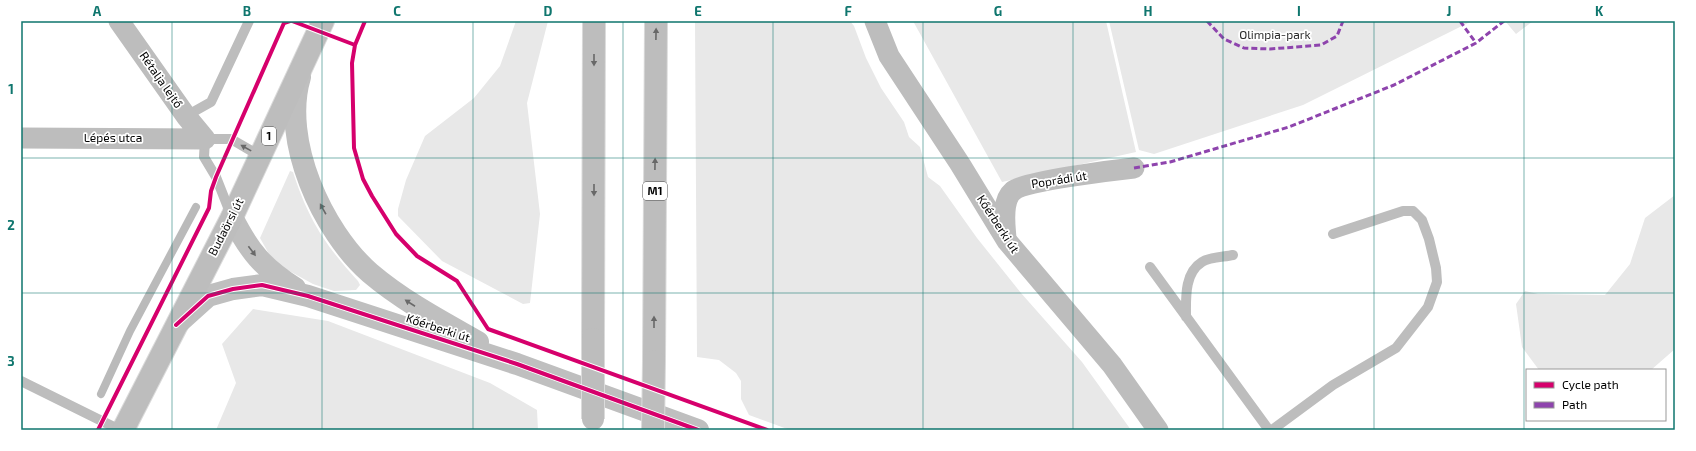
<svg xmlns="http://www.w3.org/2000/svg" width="1696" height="451" viewBox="0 0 1696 451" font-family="'Exo 2',sans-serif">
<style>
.green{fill:#e8e8e8}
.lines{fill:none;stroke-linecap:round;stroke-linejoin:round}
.stream{stroke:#bababa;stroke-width:8}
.primary-casing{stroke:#dbdbdb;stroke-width:24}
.lane{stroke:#bdbdbd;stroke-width:10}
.street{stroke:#bdbdbd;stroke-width:21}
.secondary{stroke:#bfbfbf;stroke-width:22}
.primary{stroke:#bdbdbd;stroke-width:22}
.primary-bridge-casing{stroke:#dbdbdb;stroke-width:24;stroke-linecap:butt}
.primary-bridge{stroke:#bdbdbd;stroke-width:22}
.quiet{stroke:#8e44ad;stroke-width:3;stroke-dasharray:6 3;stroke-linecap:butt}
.cycleway-casing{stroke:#fff;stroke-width:6}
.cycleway{stroke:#d6006c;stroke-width:4}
.oneway{fill:#686868}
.oneway2{fill:#696969}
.grid{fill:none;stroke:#0f766e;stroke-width:1;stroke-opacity:0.55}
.labels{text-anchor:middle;stroke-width:3.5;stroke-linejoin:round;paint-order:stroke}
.shield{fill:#fff;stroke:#4c4c4c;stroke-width:1}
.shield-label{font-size:11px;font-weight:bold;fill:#000}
.park-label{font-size:12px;fill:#2d2d2d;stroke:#fff}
.street-label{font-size:12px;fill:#000;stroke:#fff}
.neatline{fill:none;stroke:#0f766e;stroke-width:1.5}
.grid-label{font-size:13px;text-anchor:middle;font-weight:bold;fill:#0f766e}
</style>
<rect width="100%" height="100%" fill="#fff"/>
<path class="green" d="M516 21H548L527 103 540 214 530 303 523 304 442 261 398 216V209L406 180 425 136 474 98 500 66Z
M695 21H850L854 26 866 58 881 88 904 122 909 137 920 147 928 177 940 186 977 238 1021 293 1082 362 1131 430H790L749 415 741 399V381L736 373 719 360 697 357Z
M913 21H1106L1136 152 1002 182Z
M1109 21H1472L1303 105 1154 154 1139 150Z
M1505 21H1533L1516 34Z
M290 171 293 172C308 219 325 245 358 281L360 285 356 290 334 291 313 284 282 267 269 254 260 238Z
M1675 195V349L1651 370H1539L1522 347 1516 304 1525 291 1538 294 1605 295 1630 264 1645 218Z
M253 309 328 321 490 383 537 410 538 430H216L236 383 222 344Z"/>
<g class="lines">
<path class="stream" d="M101 394 130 331 196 207"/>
<g class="primary-casing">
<path id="primary" d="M593 339 594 21
M654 361 656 21
M123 430 232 217 323 21"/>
</g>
<path class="lane" d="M186 116 211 102 249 21
M231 215 216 177 204 157 205 139H231L260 156
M1150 267 1269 430
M1186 317C1186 299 1184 273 1202 262 1209 257 1224 257 1233 255
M21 381 120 430
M1272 430 1333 385 1396 348 1428 307 1437 282 1436 268 1429 239 1422 220 1413 211H1403L1333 234"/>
<path class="street" d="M119 21 186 116 205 139
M875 21 889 56 960 164 1007 241 1112 365 1158 430
M21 138 205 139
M1006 238C1005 225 1001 201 1013 191 1024 181 1115 170 1134 168"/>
<path class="secondary" d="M300 77C281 140 322 231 370 273 403 301 441 321 478 342
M232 217C249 251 263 268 295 288
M178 323 208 296 233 289 262 285 308 296 517 364 698 430"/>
<use href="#primary" class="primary"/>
<g class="primary-bridge-casing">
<path id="primary-bridge" d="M593 419V339
M653 430 654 361"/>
</g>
<use href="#primary-bridge" class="primary-bridge"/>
<path class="quiet" d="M1207 21 1224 39 1244 48 1270 49 1321 45 1337 36 1343 21
M1460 21 1476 43
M1134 168 1170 162 1289 127 1394 85 1476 43 1504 21"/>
<g class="cycleway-casing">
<path id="cycleway" d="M292 21 355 45
M365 21 355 45 352 63 354 148 363 179 372 196 396 234 417 256 457 281 488 329 767 430
M176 325 208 296 233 289 262 285 308 296 517 364 698 430
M98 430 209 208 211 191 216 177 284 23 290 21"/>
</g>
<use href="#cycleway" class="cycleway"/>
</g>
<defs><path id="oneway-solid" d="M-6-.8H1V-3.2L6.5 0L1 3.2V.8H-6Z"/></defs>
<g class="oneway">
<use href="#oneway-solid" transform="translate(656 34) rotate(-89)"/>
<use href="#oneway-solid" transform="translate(594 60) rotate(90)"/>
<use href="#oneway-solid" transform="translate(246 148) rotate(-151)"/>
<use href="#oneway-solid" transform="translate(655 164) rotate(-89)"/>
<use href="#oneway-solid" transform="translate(594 190) rotate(90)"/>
<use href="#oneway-solid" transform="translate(654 322) rotate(-90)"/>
</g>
<g class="oneway2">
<use href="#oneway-solid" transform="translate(323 209) rotate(-119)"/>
<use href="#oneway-solid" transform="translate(252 251) rotate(53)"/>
<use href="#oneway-solid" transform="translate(410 303) rotate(-147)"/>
</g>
<path class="grid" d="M172 21V430M322 21V430M473 21V430M623 21V430M773 21V430M923 21V430M1073 21V430M1223 21V430M1374 21V430M1524 21V430M21 158H1675M21 293H1675"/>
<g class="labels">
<g class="shield">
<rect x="262" y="127" width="14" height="18" rx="3"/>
<rect x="643" y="182" width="24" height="18" rx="3"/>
</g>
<g class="shield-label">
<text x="269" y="140">1</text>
<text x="655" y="195">M1</text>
</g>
<g class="park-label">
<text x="1275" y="39">Olimpia-park</text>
</g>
<g class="street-label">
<text transform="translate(161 80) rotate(55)" y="4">Rétalja lejtő</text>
<text x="113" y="142">Lépés utca</text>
<text transform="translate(1059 180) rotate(-9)" y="4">Poprádi út</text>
<text transform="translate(998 224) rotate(57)" y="4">Kőérberki út</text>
<text transform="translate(226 227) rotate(-63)" y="4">Budaörsi út</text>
<text transform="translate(438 328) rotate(18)" y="4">Kőérberki út</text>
</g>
</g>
<rect width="1696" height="451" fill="none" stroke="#ffffff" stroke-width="44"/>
<rect x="1526" y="369" width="140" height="52" fill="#ffffff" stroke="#999999"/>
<rect x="1534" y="382" width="20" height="6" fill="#d6006c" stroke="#999999"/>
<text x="1562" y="389" font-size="12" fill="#000000">Cycle path</text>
<rect x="1534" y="402" width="20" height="6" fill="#8e44ad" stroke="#999999"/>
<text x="1562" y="409" font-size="12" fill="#000000">Path</text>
<rect x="22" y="22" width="1652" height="407" class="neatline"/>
<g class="grid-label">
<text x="97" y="16">A</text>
<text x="247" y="16">B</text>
<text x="397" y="16">C</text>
<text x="548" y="16">D</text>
<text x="698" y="16">E</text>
<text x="848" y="16">F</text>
<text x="998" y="16">G</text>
<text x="1148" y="16">H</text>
<text x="1299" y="16">I</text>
<text x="1449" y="16">J</text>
<text x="1599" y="16">K</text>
<text x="11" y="94">1</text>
<text x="11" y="230">2</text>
<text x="11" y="366">3</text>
</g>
</svg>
